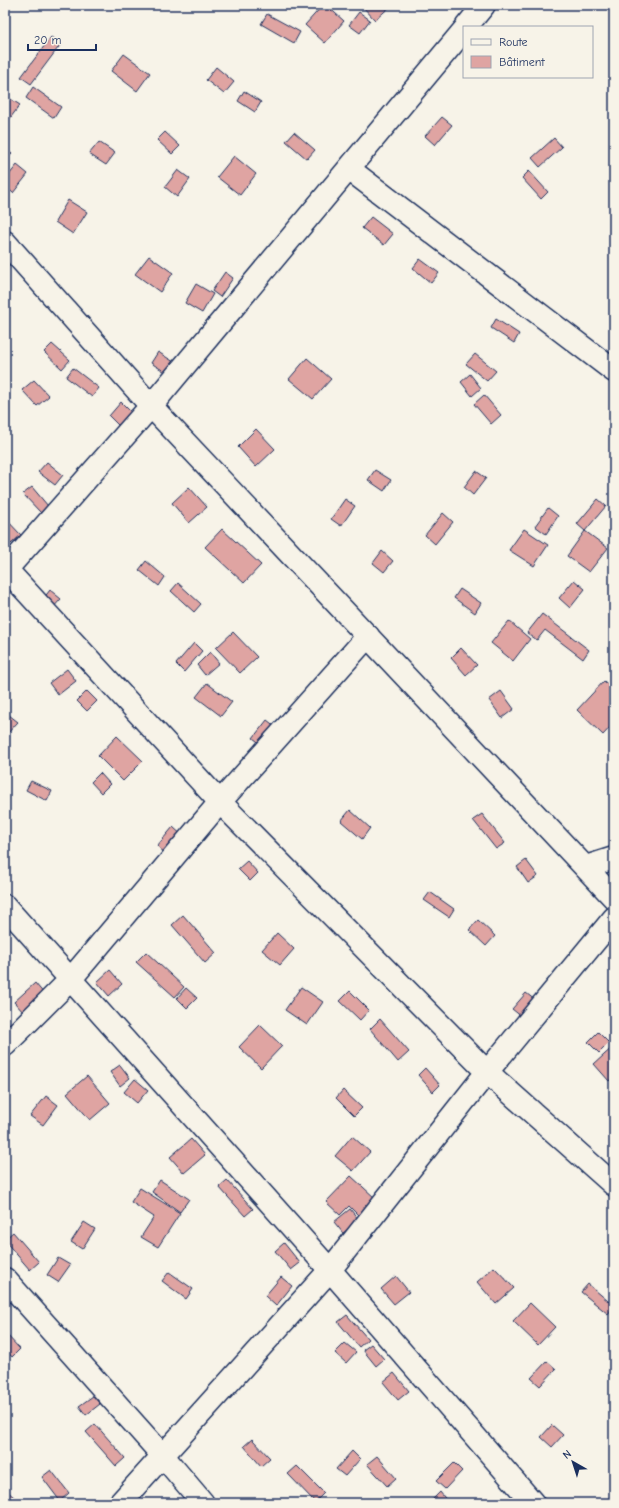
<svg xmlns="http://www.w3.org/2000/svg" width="619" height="1508" viewBox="0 0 619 1508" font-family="'Comic Neue',sans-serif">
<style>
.building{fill:#dfa4a2;stroke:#1b2f5e}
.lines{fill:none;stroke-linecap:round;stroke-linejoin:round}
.minor-casing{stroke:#1b2f5e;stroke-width:25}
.major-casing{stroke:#1b2f5e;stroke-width:25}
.minor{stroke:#f7f3e8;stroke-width:22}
.major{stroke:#f7f3e8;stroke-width:22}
</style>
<rect width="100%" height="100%" fill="#f7f3e8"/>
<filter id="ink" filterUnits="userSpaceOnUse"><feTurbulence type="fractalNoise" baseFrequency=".025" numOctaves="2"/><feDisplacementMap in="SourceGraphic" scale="8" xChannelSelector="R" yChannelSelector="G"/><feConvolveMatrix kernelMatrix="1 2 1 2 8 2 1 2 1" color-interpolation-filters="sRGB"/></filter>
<g filter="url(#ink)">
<path class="building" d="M323 5H326L344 21 325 43 305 25Z
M361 5H392L375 20Z
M359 12 370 20 360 33 349 25Z
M267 14 300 32 294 43 261 24Z
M51 37 61 44 31 84 21 77Z
M124 54 150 73 137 91 111 71Z
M216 67 234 82 224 94 206 80Z
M33 87 61 107 54 118 26 98Z
M244 91 261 102 255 112 238 101Z
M9 98 20 105 5 125V104Z
M442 117 452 125 435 145 425 136Z
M165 132 180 146 172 154 157 140Z
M294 132 315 150 307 159 286 141Z
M554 138 562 147 540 167 532 158Z
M99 142 115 153 106 165 89 154Z
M5 148 12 154 5 161Z
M234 156 256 174 240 195 217 177Z
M17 165 28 174 13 193 5 186V180Z
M178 170 190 179 177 197 165 187Z
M529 171 548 192 541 199 522 178Z
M68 200 87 212 73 234 55 222Z
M371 217 393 234 384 245 362 228Z
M149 256 173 273 160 292 135 274Z
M420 259 439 273 431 283 413 268Z
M225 272 233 278 220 297 212 291Z
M196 284 213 294 202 313 185 303Z
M496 319 519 334 514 343 491 328Z
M52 344 70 360 62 369 44 352Z
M158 352 174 362 167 373 151 363Z
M475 354 496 371 487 381 466 364Z
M307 358 331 379 313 399 289 379Z
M73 368 99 388 92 397 66 377Z
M470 374 481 388 472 396 461 382Z
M34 380 49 396 37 406 22 390Z
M484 395 501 415 491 424 474 404Z
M121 402 135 416 122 429 109 416Z
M256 429 275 449 256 467 238 447Z
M47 462 63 475 55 485 38 472Z
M375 470 391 480 384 491 368 480Z
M476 471 486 478 473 495 464 487Z
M32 487 48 506 41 513 23 494Z
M189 487 207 507 189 523 172 503Z
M345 499 355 506 341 526 331 519Z
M598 499 606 506 585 531 577 524Z
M548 508 558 516 546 534 535 526Z
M443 513 453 522 435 544 425 535Z
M5 518 21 535 11 544 5 538Z
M222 529 261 565 244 583 205 547Z
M524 529 548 545 534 566 509 550Z
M585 531 608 548 589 572 567 556Z
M382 551 393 561 384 572 373 563Z
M146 561 165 577 159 586 139 570Z
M574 580 585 589 570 608 559 598Z
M178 583 201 604 194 612 171 591Z
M460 589 481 603 475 613 454 598Z
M50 590 61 599 50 611 40 603Z
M542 614 589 650 583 659 545 630 537 640 527 633Z
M509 621 530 639 513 661 491 643Z
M233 632 257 657 240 673 216 648Z
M194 643 202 651 184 672 176 664Z
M461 648 477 665 466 675 451 658Z
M210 652 219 663 205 675 197 665Z
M67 669 76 681 58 695 49 683Z
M604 681 614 690V723L603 735 577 710Z
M207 683 232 702 221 716 196 697Z
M87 691 97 701 87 711 77 701Z
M501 691 514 709 502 718 489 700Z
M9 715 18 722 6 735 5 720Z
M267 720 276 727 262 745 253 738Z
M117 736 143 761 123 781 98 756Z
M100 773 110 784 101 793 91 782Z
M31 781 52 791 47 801 26 790Z
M350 810 370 828 362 839 341 821Z
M482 814 505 843 496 849 473 820Z
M173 827 184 837 167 855 157 846Z
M526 860 538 876 528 883 517 867Z
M247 861 258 873 250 881 238 869Z
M430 892 454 909 449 917 424 900Z
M183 915 216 953 205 963 172 925Z
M478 920 495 936 486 946 469 930Z
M277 933 294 949 280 965 262 950Z
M146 952 184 987 175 997 136 962Z
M110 970 122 984 109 996 97 982Z
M35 983 45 995 24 1013 14 1002Z
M301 987 323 1002 307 1025 285 1010Z
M186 988 197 998 187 1008 177 998Z
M350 991 369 1010 360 1020 340 1001Z
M526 993 535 1000 522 1017 512 1009Z
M380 1019 409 1052 398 1062 370 1029Z
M260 1025 282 1046 261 1068 239 1047Z
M598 1032 609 1043 599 1053 588 1042Z
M614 1046V1076L609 1081 594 1064Z
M120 1065 130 1078 120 1086 110 1072Z
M425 1068 440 1085 433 1092 418 1075Z
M87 1076 110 1103 90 1120 67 1093Z
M135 1079 148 1090 137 1103 124 1092Z
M343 1090 362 1108 354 1116 336 1098Z
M46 1096 58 1105 43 1125 30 1116Z
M352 1136 370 1152 353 1171 335 1156Z
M191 1139 205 1155 184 1173 170 1157Z
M351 1176 375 1198 359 1216 349 1206 340 1215 326 1202Z
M160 1180 189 1199 180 1212 152 1192Z
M227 1180 253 1209 245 1216 219 1187Z
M140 1188 180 1213 158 1247 141 1237 154 1217 131 1202Z
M350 1209 359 1220 343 1233 334 1222Z
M84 1222 95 1229 82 1249 71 1242Z
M13 1232 39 1262 30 1270 5 1241V1239Z
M284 1243 300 1263 291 1270 275 1251Z
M58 1258 70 1265 58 1282 47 1275Z
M494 1267 514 1288 496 1304 477 1282Z
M169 1272 193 1289 186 1299 162 1281Z
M396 1276 409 1292 394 1304 381 1289Z
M281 1277 292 1286 276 1306 265 1296Z
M588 1284 614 1306 608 1314 581 1292Z
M530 1303 555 1327 538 1345 513 1321Z
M347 1315 368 1339 359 1347 338 1322Z
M5 1333 20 1349 12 1357 5 1349Z
M345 1343 356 1352 346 1363 335 1353Z
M371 1344 384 1359 376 1366 363 1350Z
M547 1361 556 1369 540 1386 531 1378Z
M394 1373 409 1391 398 1400 383 1382Z
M93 1396 100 1404 86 1415 79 1406Z
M95 1424 125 1458 116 1466 86 1432Z
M552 1425 563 1435 552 1447 541 1437Z
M252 1439 270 1458 261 1466 244 1446Z
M352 1451 360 1459 345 1476 336 1469Z
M377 1456 396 1478 387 1486 367 1464Z
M454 1463 462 1471 445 1489 436 1481Z
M297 1466 324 1493 315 1502 288 1474Z
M51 1470 69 1493 60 1501 42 1477Z
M5 1489 15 1498 11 1503H5Z
M440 1492 448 1502 447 1503H430V1502Z"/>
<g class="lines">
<g class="minor-casing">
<path id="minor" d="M466 27 484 5
M349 169 614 371
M5 568 220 802 487 1072 614 1185
M5 571 151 406 464 30
M5 906 330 1270 533 1503
M5 1045 70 980 220 802 368 636
M5 1279 163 1456 203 1503
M120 1503 330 1270 487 1072 614 918"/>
</g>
<g class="major-casing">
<path id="major" d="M5 242 151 406 614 898
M586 867 614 858"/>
</g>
<use href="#minor" class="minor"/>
<use href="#major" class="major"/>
</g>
</g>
<rect width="619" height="1508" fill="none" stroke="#f7f3e8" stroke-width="20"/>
<rect x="10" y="10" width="599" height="1488" fill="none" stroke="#1b2f5e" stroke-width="1.5" filter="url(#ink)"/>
<rect x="463" y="26" width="130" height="52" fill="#f7f3e8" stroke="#9fa5b1"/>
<rect x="471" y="39" width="20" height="6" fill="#f7f3e8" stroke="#9fa5b1"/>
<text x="499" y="46" font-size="12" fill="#1b2f5e">Route</text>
<rect x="471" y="56" width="20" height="12" fill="#dfa4a2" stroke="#9fa5b1"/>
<text x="499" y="66" font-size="12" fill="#1b2f5e">Bâtiment</text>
<g transform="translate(573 1462) rotate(321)" stroke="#f7f3e8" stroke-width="3" paint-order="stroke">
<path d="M0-3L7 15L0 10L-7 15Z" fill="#1b2f5e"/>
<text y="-6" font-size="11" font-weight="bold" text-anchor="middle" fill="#1b2f5e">N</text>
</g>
<path d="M28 44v6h68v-6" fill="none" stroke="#1b2f5e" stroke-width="2"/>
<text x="34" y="44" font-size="12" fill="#1b2f5e" stroke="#f7f3e8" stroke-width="3" paint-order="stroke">20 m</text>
</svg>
